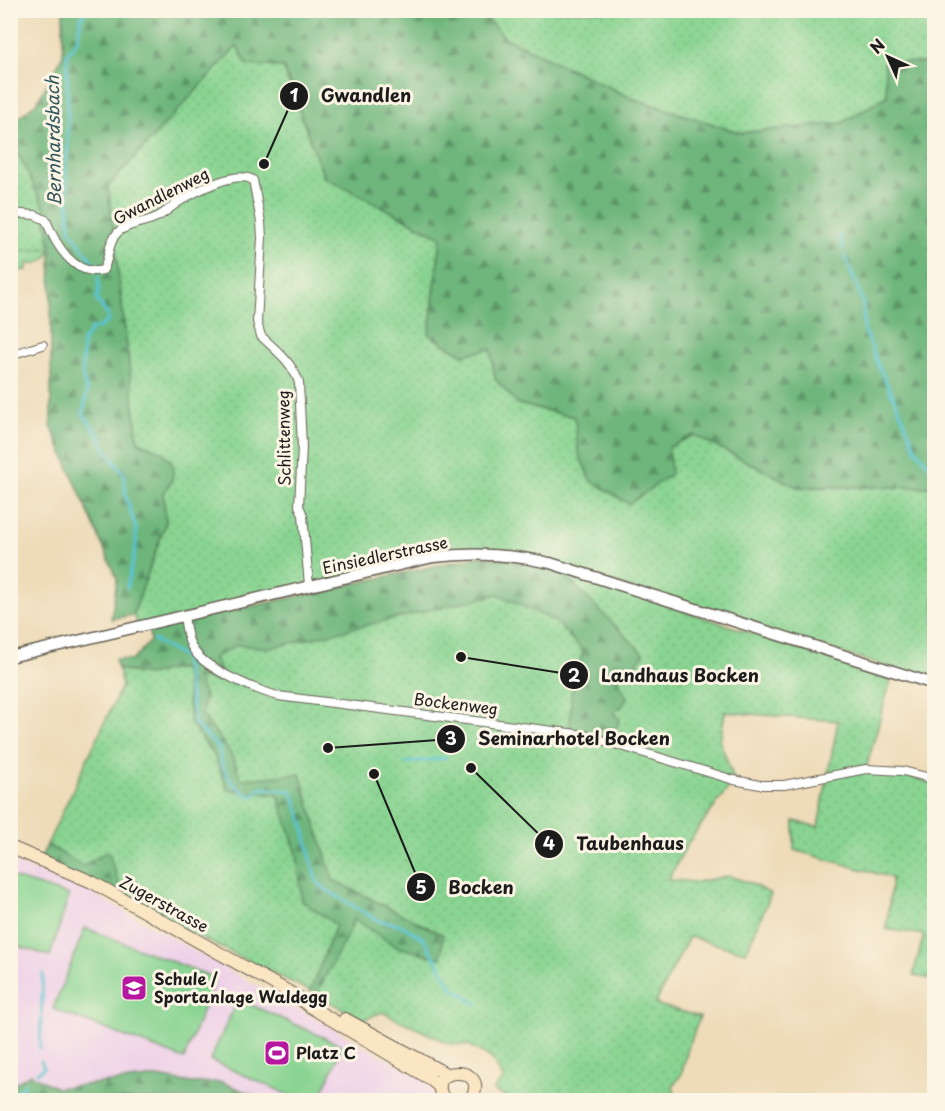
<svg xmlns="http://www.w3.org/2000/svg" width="945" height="1111" viewBox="0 0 945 1111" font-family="'Playpen Sans',sans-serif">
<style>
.built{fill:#eed0e8}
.grass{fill:url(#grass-dots);stroke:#527857;stroke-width:1.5}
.forest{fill:url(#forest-firs);stroke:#45694c;stroke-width:1.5}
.garden{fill:#89d492;stroke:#527857;stroke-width:1.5}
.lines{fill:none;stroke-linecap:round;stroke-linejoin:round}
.stream{stroke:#5ac5d3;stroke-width:3}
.minor-casing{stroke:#665f53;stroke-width:10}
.tertiary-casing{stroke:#665f53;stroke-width:13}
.secondary-casing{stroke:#665f53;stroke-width:14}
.minor{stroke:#fff;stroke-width:8}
.tertiary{stroke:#fff;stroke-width:10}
.secondary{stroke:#fbe6c4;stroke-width:12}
.labels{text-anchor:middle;stroke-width:6;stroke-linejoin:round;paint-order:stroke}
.street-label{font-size:16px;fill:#1c1c1c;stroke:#fcf5e5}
.poi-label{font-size:16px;font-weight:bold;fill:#1c1c1c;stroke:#fcf5e5;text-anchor:start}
.water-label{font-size:18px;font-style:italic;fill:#32575c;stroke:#fcf5e5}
.leader{fill:none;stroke:#1c1c1c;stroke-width:2}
.callout-dot{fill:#1c1c1c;stroke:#fcf5e5;stroke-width:2}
.mark-label{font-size:18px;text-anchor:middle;font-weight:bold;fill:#fff}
.callout-label{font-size:18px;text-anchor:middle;font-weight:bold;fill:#1c1c1c;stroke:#fcf5e5;stroke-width:6;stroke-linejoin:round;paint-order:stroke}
</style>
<defs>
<pattern id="grass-dots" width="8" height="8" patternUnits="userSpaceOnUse" patternTransform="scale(1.5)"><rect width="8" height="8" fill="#89d492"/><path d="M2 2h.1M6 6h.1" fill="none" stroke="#76b57d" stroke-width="1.8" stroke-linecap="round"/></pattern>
<pattern id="forest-firs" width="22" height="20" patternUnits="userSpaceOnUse" patternTransform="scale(1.5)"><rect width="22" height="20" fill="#6eb67c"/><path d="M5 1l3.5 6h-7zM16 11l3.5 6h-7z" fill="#5a9365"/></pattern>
</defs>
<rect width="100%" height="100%" fill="#fcf5e5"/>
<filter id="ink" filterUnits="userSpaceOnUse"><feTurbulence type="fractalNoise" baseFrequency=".0167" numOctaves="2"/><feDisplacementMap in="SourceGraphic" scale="12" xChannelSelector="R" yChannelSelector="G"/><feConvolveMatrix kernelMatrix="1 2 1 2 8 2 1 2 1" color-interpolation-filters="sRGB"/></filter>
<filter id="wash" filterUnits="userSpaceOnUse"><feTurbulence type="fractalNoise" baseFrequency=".008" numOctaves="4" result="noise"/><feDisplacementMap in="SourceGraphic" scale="24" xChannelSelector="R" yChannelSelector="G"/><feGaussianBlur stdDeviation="1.35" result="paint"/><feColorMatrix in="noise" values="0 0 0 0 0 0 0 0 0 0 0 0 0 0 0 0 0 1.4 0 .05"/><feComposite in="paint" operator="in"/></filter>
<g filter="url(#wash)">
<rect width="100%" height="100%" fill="#eedcb9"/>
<path class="built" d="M11 862 88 891 426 1081 436 1100H265L222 1082 192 1083 158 1077 56 1088 30 1074 11 1086Z"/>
<path class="grass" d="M480 11H934V63L885 62 887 96 842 123 741 133 634 99 505 38Z
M237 46 247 65 283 67 324 177 441 237 429 335 491 349 495 379 518 404 575 417 578 451 669 447 694 435 797 487H934V681L594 577 480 550 139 627 133 615 166 522 163 493 172 480 163 452 138 442 108 186Z
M10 154 19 155 44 207 51 248 11 252Z
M479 556 559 570 891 679 866 769 868 772 902 774 934 784V980L913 975 924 935 886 929 892 878 794 850V821L818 827 838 721 725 712 720 741 734 780 688 843 668 880 697 882 729 876 750 883 771 894 746 952 689 937 655 1004 700 1017 688 1048 681 1075 673 1086 676 1100H511L493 1090 504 1079 491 1058 469 1045 450 1044 382 1012 363 1020 310 991 125 901 83 866 47 845 122 685 118 669 147 675 180 668 185 671 172 627Z"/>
<path class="forest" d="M63 11H480L505 38 634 99 741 133 842 123 887 96 884 62 934 63V487H797L694 435 669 447 671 474 629 504 590 480 578 451 575 417 518 404 495 379 491 349 463 355 429 335 441 237 324 177 283 67 247 65 237 46 108 186 138 442 163 452 174 466 172 480 163 493 166 522 133 615 111 619 117 579 51 426V248L44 207 19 155 11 154 10 125 37 102 63 55Z
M479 556 525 561 559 570 644 654 633 667 616 663 613 665 611 673 616 676 627 698 621 708H617L614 713 620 720 615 730 607 728 603 740 570 733 571 695 583 651 556 622 498 594 270 648 236 645 214 658 222 677 212 680 196 677 205 696 202 714 231 754 241 779 300 774 333 880 443 935 441 958 397 947 355 920 316 995 310 991 336 925 302 901 297 854 278 795 228 790 213 753 190 723 185 671 180 668 147 675 118 669 115 659 133 660 150 641 149 629Z
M47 845 83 866 108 851 125 901 38 863Z
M30 1074 56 1088 158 1077 192 1083 222 1082 265 1100H11V1086Z"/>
<path class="garden" d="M51 248C47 261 40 265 27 263V270L11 271V252Z
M11 877 69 895 50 956 11 944Z
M85 928 215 978 184 1059 53 1009Z
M238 999 343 1046 319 1100H300L210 1060Z"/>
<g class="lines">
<path class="stream" d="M86 10 81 18 77 41 67 54 68 140 66 170 70 230 97 268
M839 235 843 249
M845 256 863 302 864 329 879 367 902 415 915 448 934 471
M98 277 99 292 96 299 107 314 109 320 100 327 92 329 83 341 82 375 87 392 83 414 99 436 109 455 124 474 126 497 136 528V545L127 588
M154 640 184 658 195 724 219 748C220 771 232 785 251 797L261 788 292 791 302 820 316 880 325 889 377 920 401 925 424 939 452 987 478 1005
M405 763 446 758
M40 1049 43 974
M37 1073 44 1067 41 1061
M21 1100 20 1089 25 1084"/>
</g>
</g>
<g filter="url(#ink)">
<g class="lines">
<g class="minor-casing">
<path id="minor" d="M10 213 35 215 46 220C55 244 74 277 103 270 110 258 107 243 118 232 128 223 145 223 157 217 165 213 172 206 180 201 196 191 236 170 253 180L261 222 262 238 257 322 261 336C276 350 293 363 299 383L302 447 299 506 303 515 309 586
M10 355 43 345
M184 616C186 628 187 642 195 652 208 670 256 690 278 696L585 735 734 780 760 785H784L866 769 903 771 934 779"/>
</g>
<g class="tertiary-casing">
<path id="tertiary" d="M10 657 433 557C473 552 511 554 550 563L934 684"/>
</g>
<g class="secondary-casing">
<path id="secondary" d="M10 847 92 882 298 997 309 1006 429 1078 440 1087
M345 1019 448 1075
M445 1100C419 1064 495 1064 470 1100"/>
</g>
<use href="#minor" class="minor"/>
<use href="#tertiary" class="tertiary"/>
<use href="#secondary" class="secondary"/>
</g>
</g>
<defs>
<g id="school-square" transform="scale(1.35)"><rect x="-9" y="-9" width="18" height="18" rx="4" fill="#b5179e" stroke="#fcf5e5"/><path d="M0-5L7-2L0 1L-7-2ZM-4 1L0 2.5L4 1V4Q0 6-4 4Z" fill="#fff"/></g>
<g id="stadium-square" transform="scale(1.35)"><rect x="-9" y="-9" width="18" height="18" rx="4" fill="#b5179e" stroke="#fcf5e5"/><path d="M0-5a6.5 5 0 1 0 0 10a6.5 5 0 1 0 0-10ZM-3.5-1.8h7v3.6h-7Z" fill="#fff"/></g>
</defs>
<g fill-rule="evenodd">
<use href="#school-square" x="134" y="988"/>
<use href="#stadium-square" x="277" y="1053"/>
</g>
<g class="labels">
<g class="street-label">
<text transform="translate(161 196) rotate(-27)" y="6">Gwandlenweg</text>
<text transform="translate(284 438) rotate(-91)" y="6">Schlittenweg</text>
<text transform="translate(385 555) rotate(-12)" y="6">Einsiedlerstrasse</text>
<text transform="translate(456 704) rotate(7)" y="6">Bockenweg</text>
<text transform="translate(164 904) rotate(29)" y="6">Zugerstrasse</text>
</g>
<g class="poi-label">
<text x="154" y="985">Schule /<tspan x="154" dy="18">Sportanlage Waldegg</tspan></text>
<text x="296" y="1059">Platz C</text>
</g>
<g class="water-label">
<text transform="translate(54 141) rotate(-91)" y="6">Bernhardsbach</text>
</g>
</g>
<path class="leader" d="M264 164L294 96M461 657L574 675M328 748L451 739M471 768L549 844M374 774L421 887"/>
<g class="callout-dot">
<circle cx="264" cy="164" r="6"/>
<circle cx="461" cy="657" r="6"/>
<circle cx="328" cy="748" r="6"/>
<circle cx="471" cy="768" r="6"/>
<circle cx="374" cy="774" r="6"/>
<circle cx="294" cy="96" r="15"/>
<circle cx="574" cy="675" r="15"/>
<circle cx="451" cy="739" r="15"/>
<circle cx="549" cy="844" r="15"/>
<circle cx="421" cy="887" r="15"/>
</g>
<g class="mark-label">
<text x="294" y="102">1</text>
<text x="574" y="682">2</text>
<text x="451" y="745">3</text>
<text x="549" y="850">4</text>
<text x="421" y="894">5</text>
</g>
<g class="callout-label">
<text x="366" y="102">Gwandlen</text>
<text x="680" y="682">Landhaus Bocken</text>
<text x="574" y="745">Seminarhotel Bocken</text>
<text x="630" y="850">Taubenhaus</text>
<text x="481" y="894">Bocken</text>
</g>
<rect width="945" height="1111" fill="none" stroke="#fcf5e5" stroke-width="36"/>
<g transform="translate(888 57) rotate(315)" stroke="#fcf5e5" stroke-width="4.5" paint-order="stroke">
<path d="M0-4.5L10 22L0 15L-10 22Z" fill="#1c1c1c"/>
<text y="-9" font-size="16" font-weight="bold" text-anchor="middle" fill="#1c1c1c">N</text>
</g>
</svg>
